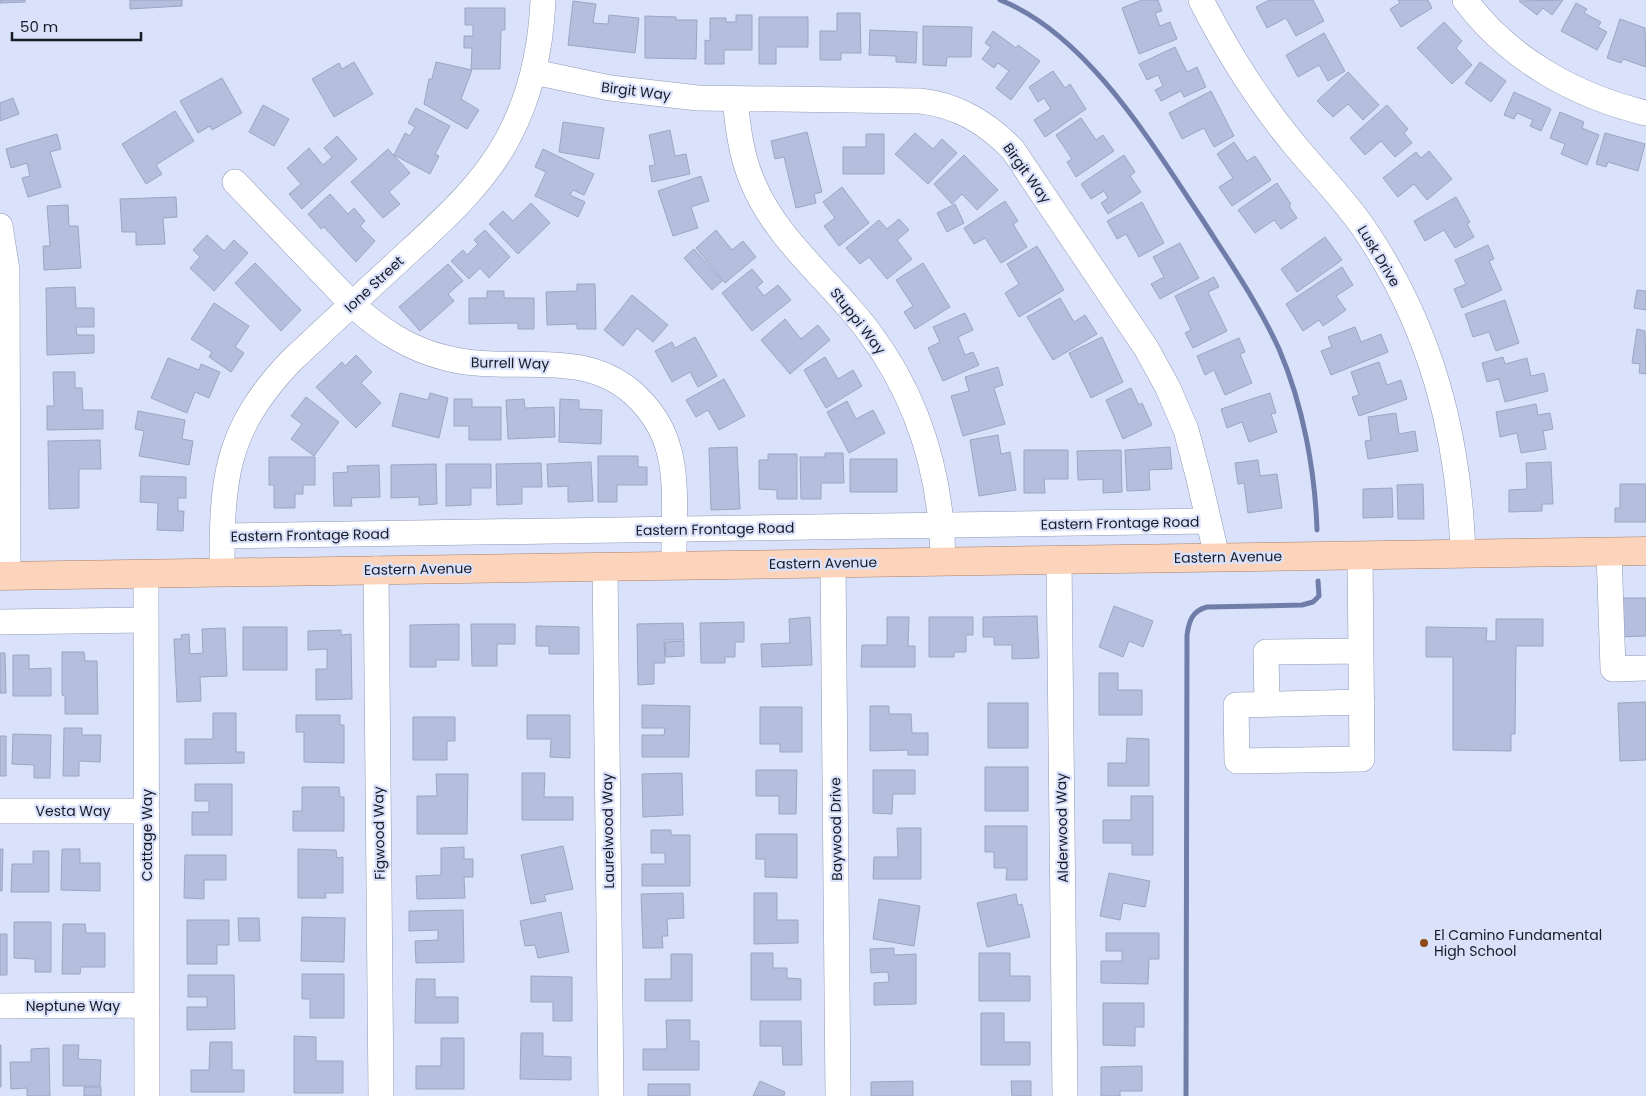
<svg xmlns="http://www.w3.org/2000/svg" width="1646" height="1096" viewBox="0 0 1646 1096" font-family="Poppins,sans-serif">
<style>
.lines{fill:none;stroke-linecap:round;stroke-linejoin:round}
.stream{stroke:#707da8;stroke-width:5}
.building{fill:#b5bfdd;stroke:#9ca6c3}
.minor-casing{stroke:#8f99b6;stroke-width:26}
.major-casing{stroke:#aa806a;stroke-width:29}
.minor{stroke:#fff;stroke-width:25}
.major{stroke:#fbd4bb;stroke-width:28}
.poi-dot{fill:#8b4917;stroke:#dae2fb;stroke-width:2}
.labels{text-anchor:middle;stroke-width:4.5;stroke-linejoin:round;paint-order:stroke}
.street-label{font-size:14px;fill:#181b26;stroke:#dae2fb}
.poi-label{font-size:14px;fill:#181b26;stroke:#dae2fb;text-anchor:start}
</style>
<rect width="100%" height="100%" fill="#dae2fb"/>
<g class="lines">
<path class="stream" d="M1000 0C1087 34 1152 144 1202 219 1229 261 1258 303 1279 349 1303 405 1315 470 1317 530
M1186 1096 1187 635C1189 621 1192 611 1207 607L1302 605 1313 602 1319 596 1318 581"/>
</g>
<path class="building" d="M0 0H25V2L0 3Z
M130 0H182V6L130 9Z
M1142 0H1158L1162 11 1155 13 1160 26 1170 22 1177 39 1139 54 1122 8Z
M1269 0H1313L1324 21 1296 36 1286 18 1267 28 1256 7Z
M1398 0H1428L1432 8 1401 27 1390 9 1400 3Z
M1563 0 1552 15 1543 8 1537 15 1519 1Z
M573 1 596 4 593 23 608 24 609 15 639 18 635 53 568 45Z
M1576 3 1587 9 1584 13 1601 22 1598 27 1607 32 1597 50 1561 31Z
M465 8H505V30H501L500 69H471L472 48H464V36H473V25H465Z
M837 13H860L861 53H841V60H820V31H837Z
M736 15H752V50H724V64H705V40L710 41V18H726V22H736Z
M645 16 676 17V20H697L696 59 645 58Z
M759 17H808V47H776V64H759Z
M1620 19 1645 28 1646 67 1623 59 1621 63 1607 58Z
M1444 22 1462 41 1456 48 1472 65 1452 84 1417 48Z
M923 26 972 27 971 57H947L946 66 923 65Z
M870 30 917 32 916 63 896 62V56L869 55Z
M993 31 1016 48 1018 45 1040 61 1011 100 996 88 1009 71 998 63 994 68 982 59 991 47 985 43Z
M1324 33 1345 71 1328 81 1319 65 1298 77 1286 55Z
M1175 47 1187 72 1197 67 1206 87 1184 97 1181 91 1161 101 1155 90 1163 86 1158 75 1147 80 1139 64Z
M354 62 373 94 334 117 312 79 339 63 342 69Z
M436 62 472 70 461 99 479 110 467 129 424 104 429 79H432Z
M1480 62 1506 81 1491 102 1465 83Z
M1053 71 1065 88 1070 84 1086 109 1045 137 1034 120 1051 109 1044 98 1038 102 1029 87Z
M1348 72 1379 105 1363 120 1348 104 1333 117 1317 101Z
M222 78 242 113 212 130 210 126 198 133 180 101Z
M1211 91 1234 136 1214 147 1204 128 1182 139 1169 113Z
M1514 92 1551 109 1541 131 1530 126 1533 120 1517 113 1514 119 1504 115Z
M13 98 19 114 0 121V103Z
M263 105 289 119 274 146 249 132Z
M1387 105 1408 129 1404 133 1412 143 1395 157 1381 141 1365 155 1350 138Z
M416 108 450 126 435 154 439 156 430 174 394 155 405 133 410 136 415 127 408 123Z
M175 111 194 141 156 165 162 174 146 184 122 144Z
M1560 112 1584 122 1582 128 1599 135 1587 165 1561 154 1565 144 1550 138Z
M1081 118 1096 140 1103 135 1114 151 1076 177 1067 162 1072 159 1056 135Z
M563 122 604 128 599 159 559 152Z
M670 130 675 156 686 154 690 174 652 182 649 166 655 165 649 135Z
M807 132 822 192 814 194 816 203 796 208 784 157 775 159 771 141Z
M915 133 933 149 942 139 957 153 928 184 895 154Z
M1605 133 1645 144 1638 171 1608 162 1606 167 1596 164Z
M57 134 61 149 50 152 61 187 28 197 22 178 30 176 27 163 11 168 6 149Z
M866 134H884V174H843V147H866Z
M337 136 357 159 302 209 289 194 301 184 287 168 309 148 323 165 332 157 324 148Z
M1234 142 1247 161 1255 156 1271 180 1232 206 1219 187 1233 178 1217 154Z
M388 149 410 173 389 192 400 204 383 218 351 182Z
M543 149 594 174 584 195 573 190 570 195 585 202 578 217 535 196 546 172 535 167Z
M1429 151 1452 179 1427 200 1414 184 1398 197 1383 178 1416 152 1421 158Z
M964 155 998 190 977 210 962 194 952 204 934 184Z
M1124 155 1135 172 1130 176 1141 192 1108 214 1101 203 1108 198 1104 191 1091 199 1081 184Z
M701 176 709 201 691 207 698 228 673 236 658 191Z
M1277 183 1291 204 1289 206 1297 218 1281 229 1274 220 1255 233 1238 210Z
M842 187 869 223 839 246 824 226 835 218 823 202Z
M330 194 348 214 354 208 365 221 360 226 375 241 356 262 324 227 321 229 308 214Z
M176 197 177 217 163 218 165 244 136 245V232H122L120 199Z
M1456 197 1470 222 1467 224 1474 237 1455 248 1444 230 1425 241 1414 221Z
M1005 201 1018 221 1013 224 1027 247 1001 263 985 238 974 244 964 228Z
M1142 202 1164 243 1139 257 1126 234 1117 239 1107 221Z
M531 203 550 223 518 254 489 224 503 211 513 221Z
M955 204 964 223 947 232 937 213Z
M68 205 69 226H78L81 268 44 270 43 246H50L47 206Z
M899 219 909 230 897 240 912 259 887 279 869 257 860 264 846 248 879 220 887 229Z
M485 230 510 257 489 278 480 268 469 279 451 261 463 250 467 255 478 244 474 240Z
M716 230 732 250 743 241 756 257 725 283 696 248Z
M207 235 224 251 234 240 248 253 214 291 190 268 200 257 193 250Z
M1325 237 1342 260 1297 292 1281 269Z
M1180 243 1199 278 1160 299 1151 284 1164 277 1153 257Z
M1488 245 1494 259 1489 261 1502 290 1462 308 1454 289 1466 284 1455 260Z
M1037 246 1064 290 1019 317 1005 293 1019 284 1007 264Z
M694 249 722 281 712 290 684 258Z
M255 263 301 310 281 331 235 283Z
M923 263 950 307 915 329 904 312 913 306 896 280Z
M448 264 463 281 448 294 454 301 420 331 399 307Z
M1342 267 1353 285 1336 296 1346 310 1323 326 1319 320 1303 331 1286 304Z
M752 269 763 282 757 287 764 296 778 285 791 300 752 331 722 293Z
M1214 277 1219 287 1208 292 1227 331 1193 348 1185 333 1191 330 1175 296Z
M577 284H595L596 329H577V324L547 325 546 292 577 291Z
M75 287 76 308H94V327H76L77 335H94V353L47 355 46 288Z
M1637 290 1646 291V310L1634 308Z
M487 291H504V298H534V329H518V323L469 324V298H487Z
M632 295 668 325 653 342 637 328 623 346 604 330Z
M1060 298 1074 322 1085 315 1097 334 1053 360 1027 317Z
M1505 300 1519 343 1496 351 1489 332 1473 337 1465 314Z
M214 303 249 326 235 347 244 353 231 372 209 357 212 352 191 339Z
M965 313 973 330 958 337 965 355 973 352 979 365 943 381 928 348 940 342 933 327Z
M785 319 801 339 818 325 830 340 790 374 761 340Z
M1355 327 1361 342 1381 334 1388 352 1331 375 1321 351 1332 347 1328 337Z
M1637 329 1645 331 1646 374 1639 373 1640 364 1632 363Z
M695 337 717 376 698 387 690 372 672 382 655 351 672 342 675 348Z
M1102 337 1123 382 1091 398 1069 353Z
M1239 338 1245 352 1240 354 1252 383 1225 395 1214 370 1205 375 1197 356Z
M356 355 372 372 361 383 381 403 356 428 316 387 342 362 345 366Z
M825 357 838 379 853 370 862 386 826 408 804 370Z
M1503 357 1505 364 1527 358 1531 376 1544 373 1548 391 1505 402 1499 379 1487 382 1482 363Z
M168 358 199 370 201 364 220 372 209 398 195 392 187 413 151 398Z
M1379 362 1387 385 1401 380 1407 399 1359 416 1352 397 1359 395 1351 372Z
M998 367 1003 385 994 388 1005 424 963 436 951 396 969 391 965 377Z
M53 372H75V388H82L83 410H103V429L47 430V406H54Z
M724 379 745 416 719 430 708 410 696 417 686 400Z
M1131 388 1139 405 1142 403 1152 425 1123 439 1106 400Z
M400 393 428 400 430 393 448 398 439 438 392 426Z
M1270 393 1276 413 1271 414 1277 432 1249 442 1242 422 1227 428 1221 409Z
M306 397 339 422 314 456 291 439 302 424 291 416Z
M454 399H472V407H501V440H469V426H454Z
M524 399 525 408 554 407 555 437 508 439 506 400Z
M560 399 579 400V409L602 410 601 444 559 442Z
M847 401 856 419 873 410 885 433 849 453 827 412Z
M1536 404 1538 415 1550 413 1553 429 1543 431 1546 449 1521 453 1517 433 1500 437 1496 412Z
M138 411 185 420 182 439 193 441 189 465 139 456 144 431 135 429Z
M1396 413 1399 434 1415 431 1418 451 1368 459 1365 441 1371 440 1368 417Z
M998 435 1001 454 1010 452 1016 490 979 496 970 440Z
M100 440 101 469H79V508L49 509 48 441Z
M737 447 740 509 711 510 709 448Z
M1170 447 1172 469 1149 470 1150 490 1127 491 1125 450Z
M1024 450H1068V479H1044L1045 493H1024Z
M1121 450 1122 492 1103 493V479L1078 480 1077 451Z
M825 453H843L844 483H821V499H801L800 457H825Z
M768 454H797V499H777V490L759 489V460H768Z
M598 456H638V467H647V485H617V502H598Z
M269 457H315V485H303V494H295V508H274V485H269Z
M850 459H897V492H850Z
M1258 460 1260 476 1277 474 1282 508 1248 513 1244 483 1238 484 1235 463Z
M591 462 593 501 568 502V486L548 487 547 464Z
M1551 462 1553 504H1542V511L1509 512V490L1527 489 1526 463Z
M541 463 542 487H522V504L497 505 496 464Z
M436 464 437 504 419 505V497L391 498V465Z
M446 464H491V488H471V505L446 506Z
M379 465 380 497 351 498 352 506H334L333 473 348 472 347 466Z
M141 476 186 477V498H178V511H184L183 531 157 530 158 503 140 502Z
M1423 484 1424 519H1398L1397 485Z
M1620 484H1646V522H1615V508H1620Z
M1392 488 1393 517 1363 518V489Z
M1617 598H1646V636L1617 637Z
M1114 606 1153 621 1143 647 1129 641 1123 657 1099 647Z
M1037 616 1039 658 1012 659V645H994V637H983V617Z
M810 617 812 665 762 667 761 644 790 643 789 619Z
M887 617H909L908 646H915V667H861L862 645H887Z
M929 617H973V635H966V652H954V657H929Z
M1496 619H1543V646H1516L1515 734H1511V751L1453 750V657H1426V627L1487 628 1486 641H1496Z
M744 622V642H735V657H725V663H701L700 623Z
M683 623 684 640H664L665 663H654V684L638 685 637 624Z
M459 624V660H436V667H410V625Z
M471 624H515V644H497V666H472Z
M536 626 579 627V654H549V646H536Z
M243 627H287V670H243Z
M225 628 227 676 200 677 201 701 177 702 174 639H182L181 635 189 634 190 654 203 653 202 629Z
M341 630V635L351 634 352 699 316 700V669H327V649L308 650V631Z
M684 641V656L666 657 665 642Z
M62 652H84L85 661H97L98 714H65V696L62 695Z
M0 653H5L6 693H0Z
M13 655H29V669L51 668V696H13Z
M1099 673H1118V690H1142V715H1099Z
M1646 702V760L1620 761 1618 703Z
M988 703H1028V748H988Z
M642 705 690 706 689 757H642V735H664L665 728H642Z
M870 706H889V714H911L912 733H928V755H908V750L870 751Z
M760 707H802V752H780V744H760Z
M213 713H236V752H244V763L185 764V739H213Z
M296 715H340V725H344V763L304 762V732H296Z
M527 715H570V758L550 757 551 739H527Z
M413 717H455V741H447V760H413Z
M64 728H82V735H101L100 762 79 761V776H63Z
M13 734 51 735 50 778H34V765L12 764Z
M0 736H6V776H0Z
M1127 738 1149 739V786H1108V763H1126Z
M985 767H1028V811H985Z
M756 770H797L796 814H779V796H756Z
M873 770H915V794H893L892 814 873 813Z
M522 773H545L544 797H573V820H522Z
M682 773 683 815 643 817 642 774Z
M436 774H468L467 834H417V796H437Z
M195 784H232V835H192V812H209V801H195Z
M302 787H339L340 797H344V831H293V811H302Z
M1131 796H1153V855H1132V843H1103V820H1131Z
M985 826H1027V880H1006L1007 868H994V852H985Z
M897 828H921V879H873L874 857H898Z
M651 830H671V835H690V886H642V864H665V853H651Z
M756 834H797V878L765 877V859H756Z
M563 846 573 889 544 895 546 901 531 904 521 855Z
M464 847V859H473V877H464L465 898 417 899 416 876 441 875V848Z
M0 849H3L2 891H0Z
M62 849H80V863H100V891L61 890Z
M298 849 336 850 337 858 343 857V893H325L326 898H298Z
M33 851H49V892H11L12 864H33Z
M185 855H226V880H204V899L184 898Z
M1109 873 1150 881 1145 907 1123 903 1120 920 1100 916Z
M683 893 684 918 667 919 668 936H662L663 948H643L641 894Z
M754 893H777V920H798V943L754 944Z
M1016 894 1018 905 1022 904 1030 937 987 947 977 903Z
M879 899 920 906 914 946 873 939Z
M463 910 464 962 416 963 415 941 438 940V930L409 931V911Z
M561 912 569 952 538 958 535 945 525 946 520 921Z
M302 917 345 918 344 962 301 961Z
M238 918H259L260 941H239Z
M187 920H229V945H217V964H187Z
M14 922H51V972H35V959L14 958Z
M63 924H85L86 933H105V967H81L80 974H62Z
M1106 933H1159V959H1149L1148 984 1101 983V961H1122V951H1106Z
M0 934H7V975H0Z
M894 948V955L916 954V1004L874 1005V983L889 982 888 972 871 973 870 949Z
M751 953H773V968H787V978L801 979V1000H751Z
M979 953H1010V976H1030V1001H979Z
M671 954H692V1001H645V979H671Z
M302 974H344V1018H310V999H302Z
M188 975H234L235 1029 187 1030V1007H207V997H188Z
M531 976 572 977V1021H553V1002H531Z
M416 979H435V997H458V1023H415Z
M1103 1003H1144V1027H1135V1046L1103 1045Z
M981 1013H1004V1042H1030V1065H981Z
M666 1020H690V1041H699V1070H643V1049H667Z
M760 1021H801L802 1065H783L782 1046H760Z
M521 1033H543V1056L571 1057V1080L520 1079Z
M294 1036 316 1037V1061H343V1093H294Z
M441 1038H464V1089H416V1066H441Z
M210 1042H232V1070H244V1092H191V1070H209Z
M0 1045H1V1087H0Z
M63 1045H79L78 1059 101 1060 100 1086H63Z
M49 1048 50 1096H27V1088L11 1089 10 1062H31V1049Z
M1142 1066V1091H1120V1096H1101V1067Z
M760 1081 785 1092 784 1096H753Z
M913 1081V1096H871V1082Z
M1011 1081H1031V1096H1012Z
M648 1084H690V1096H648Z
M84 1087H101V1096H84Z"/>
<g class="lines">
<g class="minor-casing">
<path id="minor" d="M1201 0C1227 51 1257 99 1293 143 1316 171 1342 197 1363 227 1431 327 1459 434 1463 554
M1465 0C1509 59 1575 96 1646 113
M534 72 610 88 698 98 920 101C958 105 987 123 1013 150L1146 348 1168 388 1186 430 1198 475 1217 557
M735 99C738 128 741 156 753 183 777 241 832 282 869 332 919 399 942 477 943 561
M235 182 352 304C380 330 409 349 446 358 510 375 581 346 634 394 649 408 661 425 667 444 679 479 673 528 674 565
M0 226 7 270 8 576
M222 536 1207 521
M1609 552 1613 669 1646 668
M1360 555 1362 759 1237 761 1236 705 1362 702
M1059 559 1065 1096
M833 563 838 1096
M605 566 611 1096
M376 569 381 1096
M222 572C222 480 224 432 290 362 327 327 365 292 403 257 441 222 484 184 508 138 531 95 541 48 543 0
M146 573 147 1096
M0 622 146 620
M1267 704 1266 652 1361 651
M0 811H147
M0 1006 147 1005"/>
</g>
<g class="major-casing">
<path id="major" d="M0 576 1646 551"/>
</g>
<use href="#minor" class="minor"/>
<use href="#major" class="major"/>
</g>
<circle class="poi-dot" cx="1424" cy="943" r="5"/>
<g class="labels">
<g class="street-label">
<text transform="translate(636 91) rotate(7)" y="5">Birgit Way</text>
<text transform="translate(1027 173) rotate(54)" y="5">Birgit Way</text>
<text transform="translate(1379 256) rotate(59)" y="5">Lusk Drive</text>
<text transform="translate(374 284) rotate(-43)" y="5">Ione Street</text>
<text transform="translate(858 321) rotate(52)" y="5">Stuppi Way</text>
<text transform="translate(510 363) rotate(1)" y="5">Burrell Way</text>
<text transform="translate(1120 523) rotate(-1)" y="5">Eastern Frontage Road</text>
<text transform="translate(715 529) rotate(-1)" y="5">Eastern Frontage Road</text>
<text transform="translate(310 535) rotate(-1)" y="5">Eastern Frontage Road</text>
<text transform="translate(1228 557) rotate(-1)" y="5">Eastern Avenue</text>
<text transform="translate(823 563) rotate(-1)" y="5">Eastern Avenue</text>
<text transform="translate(418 569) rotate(-1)" y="5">Eastern Avenue</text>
<text x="73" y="816">Vesta Way</text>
<text transform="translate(1062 828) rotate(-91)" y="5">Alderwood Way</text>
<text transform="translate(836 829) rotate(-91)" y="5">Baywood Drive</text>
<text transform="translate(608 831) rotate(-91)" y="5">Laurelwood Way</text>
<text transform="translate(379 833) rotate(-91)" y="5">Figwood Way</text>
<text transform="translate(147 835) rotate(-90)" y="5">Cottage Way</text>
<text x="73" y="1011">Neptune Way</text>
</g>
<g class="poi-label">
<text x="1434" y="940">El Camino Fundamental<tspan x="1434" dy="16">High School</tspan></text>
</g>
</g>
<path d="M12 32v8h129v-8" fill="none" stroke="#181b26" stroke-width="2.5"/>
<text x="20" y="32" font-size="15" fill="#181b26" stroke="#dae2fb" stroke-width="4" paint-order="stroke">50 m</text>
</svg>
